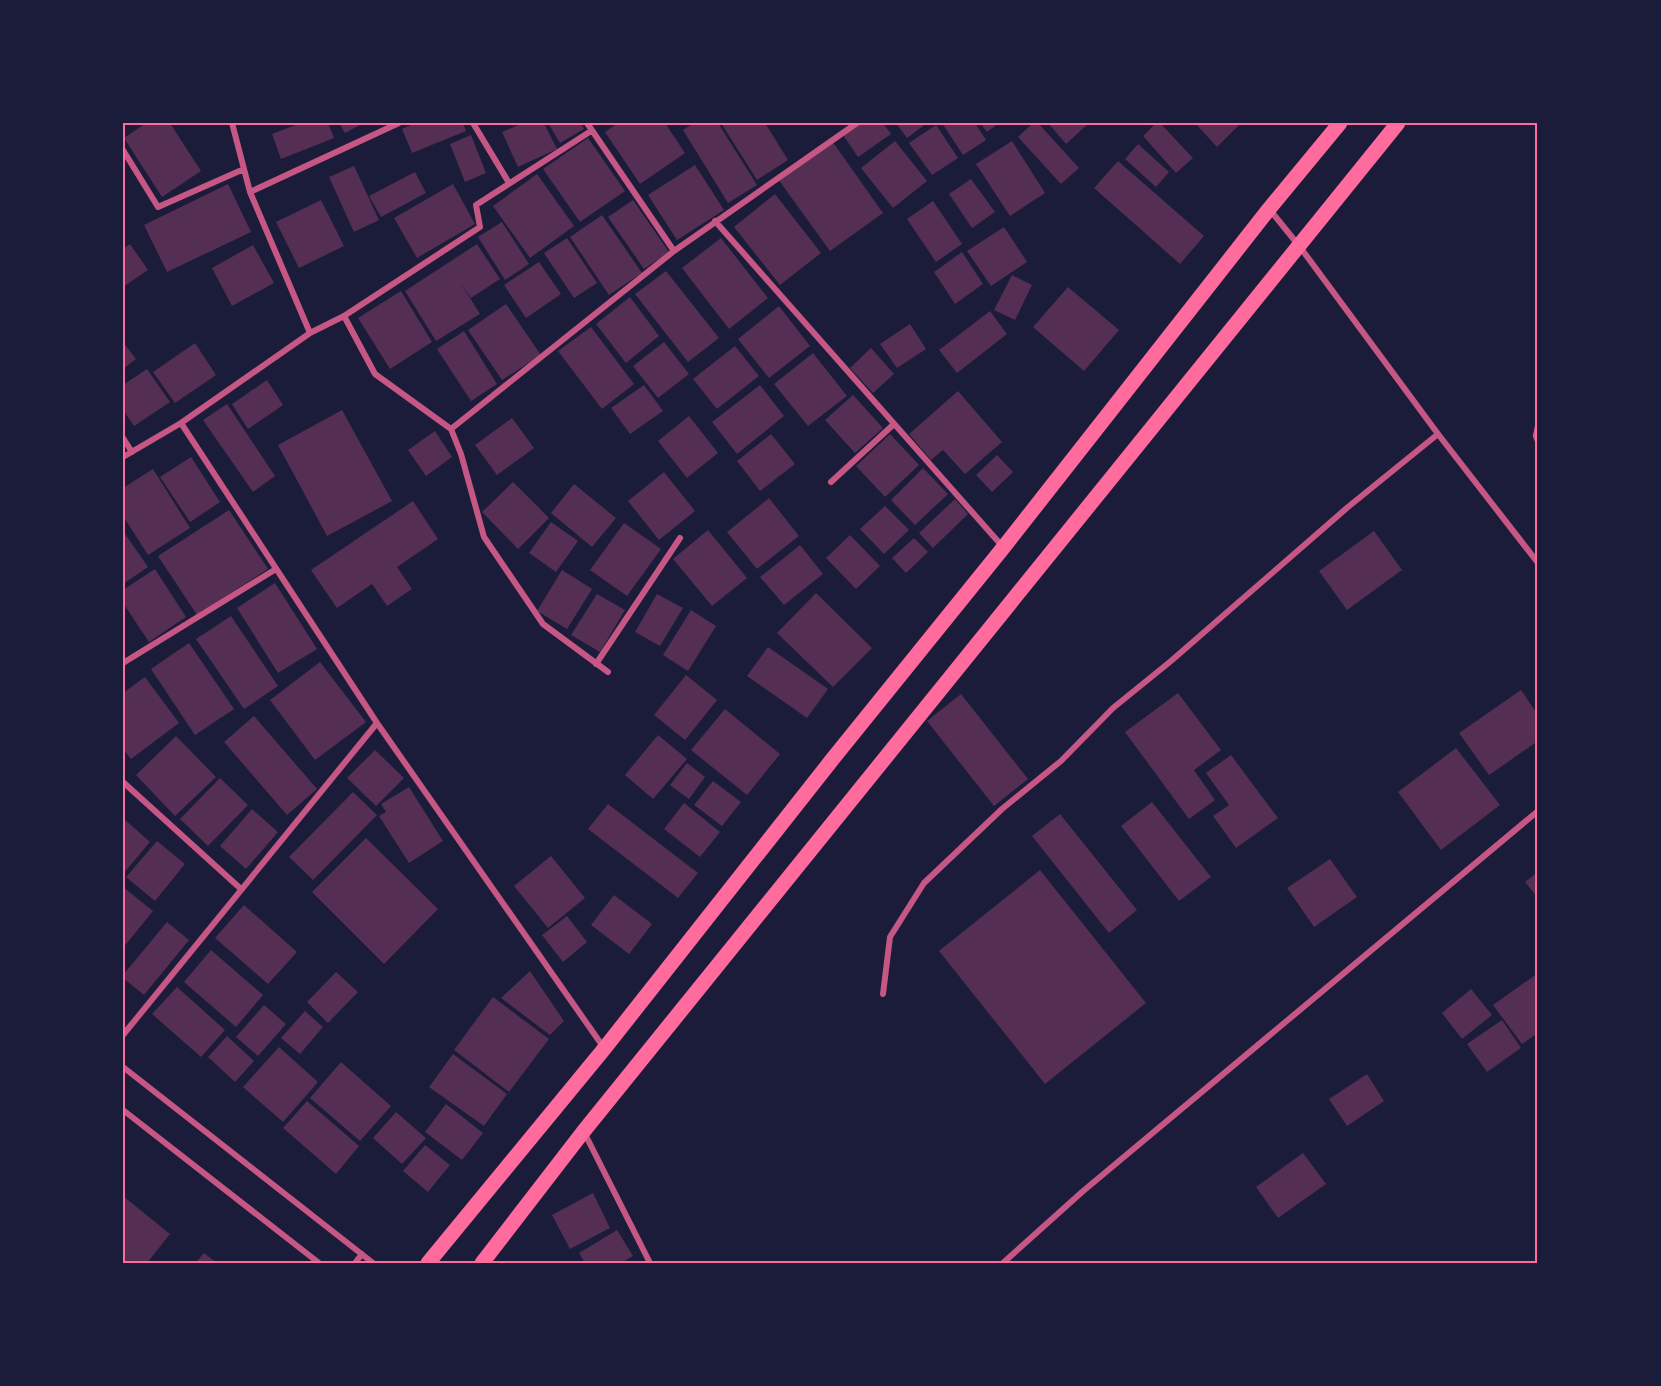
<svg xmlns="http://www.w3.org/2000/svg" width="1661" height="1386" viewBox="0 0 1661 1386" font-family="'Roboto Condensed',sans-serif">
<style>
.building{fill:#542f53}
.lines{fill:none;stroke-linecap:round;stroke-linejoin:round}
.service{stroke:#c65784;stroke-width:4.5}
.minor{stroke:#c65784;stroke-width:6}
.primary{stroke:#ff6b9d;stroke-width:15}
.neatline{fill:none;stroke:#ff6b9d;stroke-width:2}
</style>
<rect width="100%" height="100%" fill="#1b1b3a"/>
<path class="building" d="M146 123H170L201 171 162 197 124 138Z
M301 123H328L334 138 281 159 272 134Z
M339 123H359L360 125 345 133Z
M415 123H463L466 131 412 153 402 129Z
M523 123H544L557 149 518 167 502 132Z
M548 123H581L584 129 560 143Z
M618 123H665L685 153 640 184 605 132Z
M694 123H718L757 185 728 203 683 130Z
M721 123H765L788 160 757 180Z
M860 123H883L891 134 858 157 843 135Z
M896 123H927L907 138Z
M942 123H975L986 140 963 155Z
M980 123H999L987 132Z
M1033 123H1038L1079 168 1061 184 1018 137Z
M1048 123H1089L1066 144Z
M1156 123H1160L1193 158 1176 173 1143 136Z
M1195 123H1241L1217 147Z
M936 125 958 158 932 175 909 143Z
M471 135 486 173 465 182 450 144Z
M588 138 625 191 580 222 543 169Z
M832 141 883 213 830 251 778 179Z
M895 141 927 181 893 208 861 168Z
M1012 141 1045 193 1010 216 976 164Z
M1138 144 1169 172 1156 187 1125 159Z
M1118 161 1204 236 1180 264 1094 188Z
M695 165 724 210 677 240 648 195Z
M354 166 379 220 354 232 329 177Z
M415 172 426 193 381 217 369 196Z
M537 174 574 226 530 258 493 206Z
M971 179 995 212 972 228 949 194Z
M228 184 251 232 167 272 144 225Z
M453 184 475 224 417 258 394 218Z
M775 194 821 253 780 285 734 227Z
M321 200 344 246 299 268 276 222Z
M633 200 669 252 644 269 608 217Z
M933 201 962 244 936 262 907 219Z
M602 215 642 273 609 295 570 237Z
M502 222 529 264 505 280 478 237Z
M1004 227 1027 262 991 286 967 251Z
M567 238 597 283 574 298 544 253Z
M721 238 768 298 729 329 682 268Z
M130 244 148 270 123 287V249Z
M477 244 500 279 471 298 460 282 480 314 436 341 405 291Z
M253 245 274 283 232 306 212 268Z
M962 252 983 284 955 304 934 272Z
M539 262 561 294 526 318 504 285Z
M666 271 719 338 688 362 635 294Z
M1012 275 1032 285 1015 320 994 310Z
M1068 287 1119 330 1084 371 1033 327Z
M401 291 432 342 390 369 358 318Z
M630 297 659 336 626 363 596 324Z
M506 304 541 355 502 380 468 330Z
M779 306 810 346 769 378 738 339Z
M990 311 1007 334 957 373 939 350Z
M910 324 926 349 897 368 880 344Z
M591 327 634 384 602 409 558 351Z
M464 331 497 384 471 401 437 349Z
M123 342 136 359 123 369Z
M664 342 689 374 658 398 633 366Z
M195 343 216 375 175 403 153 372Z
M735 346 759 376 717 409 693 379Z
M871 348 894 374 873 393 850 368Z
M813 353 847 396 808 426 774 384Z
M147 369 170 402 134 426 123 410V385Z
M267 380 283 405 248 429 232 404Z
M644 385 663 411 630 434 611 408Z
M760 385 784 416 737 454 712 422Z
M958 391 1002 442 965 474 943 450 931 460 909 434Z
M853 395 883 428 855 453 825 420Z
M227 404 275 476 253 492 203 420Z
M342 410 392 501 327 536 278 445Z
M689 416 718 453 687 478 658 441Z
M512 418 534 448 497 475 475 445Z
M435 431 452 457 426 476 408 450Z
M771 434 795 464 760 491 737 461Z
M890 434 919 465 885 497 856 466Z
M997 455 1013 472 992 492 976 475Z
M191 457 220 502 190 522 160 477Z
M923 468 948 494 915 525 891 500Z
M153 469 190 528 148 555 123 516V488Z
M664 472 695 511 659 540 628 501Z
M513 482 549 518 518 549 482 512Z
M574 484 616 518 592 547 551 513Z
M769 498 799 536 757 569 727 532Z
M955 499 968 514 933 548 919 533Z
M413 501 438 539 397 567 412 589 387 606 372 584 337 608 311 570Z
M885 506 909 530 884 554 860 529Z
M229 510 268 569 197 615 158 556Z
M551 522 578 541 556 572 529 553Z
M624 523 661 549 627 596 590 570Z
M708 530 747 578 712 606 673 559Z
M123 531 148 567 123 584Z
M1374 531 1402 570 1347 610 1319 571Z
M850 535 880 566 856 589 826 558Z
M914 538 928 552 906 573 892 558Z
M800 545 823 574 784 605 760 577Z
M155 569 186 617 149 642 123 603V590Z
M562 570 592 589 567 629 537 611Z
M275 583 317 649 278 673 237 608Z
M816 593 872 648 833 687 777 633Z
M597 594 625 610 600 652 571 635Z
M657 594 683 608 660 646 635 632Z
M691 610 716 626 688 671 663 655Z
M231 616 278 686 244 709 196 639Z
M189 643 234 709 195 735 151 669Z
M768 647 828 689 807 718 747 676Z
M320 662 366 722 315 760 270 700Z
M686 675 717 700 685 740 654 715Z
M145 677 179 723 131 759 123 749V693Z
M1521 690 1538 715V741L1489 775 1459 733Z
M1178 693 1221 750 1194 770 1215 800 1189 819 1125 732Z
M961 694 1028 779 994 806 927 721Z
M725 709 780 754 747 795 691 750Z
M254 716 317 789 287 815 224 742Z
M658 735 687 759 653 799 625 775Z
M176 736 216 777 175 816 136 775Z
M1456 748 1500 805 1441 850 1398 792Z
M375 750 404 778 376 806 347 778Z
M1231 755 1278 818 1236 848 1213 816 1229 805 1206 773Z
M687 763 705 777 689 799 670 785Z
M220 778 248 805 208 846 180 819Z
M713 781 741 802 722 826 694 805Z
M409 787 443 841 409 863 379 816 386 812 381 804Z
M353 792 377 815 313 880 289 857Z
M1152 802 1211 877 1179 901 1121 826Z
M684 803 720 832 700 857 664 829Z
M608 804 698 873 678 898 588 829Z
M252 809 278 832 246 869 220 846Z
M1060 814 1137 910 1109 933 1032 836Z
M123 818 150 842 123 874Z
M366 838 438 909 384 964 312 892Z
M157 841 185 864 155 901 126 877Z
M551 856 585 898 548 928 514 886Z
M1330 859 1357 897 1314 927 1287 888Z
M1040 870 1146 1003 1045 1084 939 951Z
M1538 872V898L1525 882Z
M123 887 153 911 123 948Z
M614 895 652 924 629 954 591 925Z
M244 905 297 952 268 984 215 938Z
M567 916 587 942 563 962 542 935Z
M167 922 189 940 144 995 123 978V975Z
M211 950 263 995 236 1027 184 982Z
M530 971 564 1021 550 1035 501 998Z
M336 972 358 992 328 1023 307 1002Z
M1538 973V1033L1522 1044 1493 1005Z
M177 987 225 1030 201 1057 152 1014Z
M1471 989 1492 1015 1462 1039 1442 1013Z
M493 997 549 1039 509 1092 454 1050Z
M264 1005 286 1024 258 1056 236 1037Z
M305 1011 323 1027 300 1054 281 1038Z
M1502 1020 1521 1048 1487 1072 1467 1044Z
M227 1036 254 1061 235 1082 208 1057Z
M279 1047 318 1082 283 1122 243 1087Z
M453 1054 507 1094 484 1126 429 1087Z
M341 1062 391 1106 360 1141 310 1098Z
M1367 1074 1384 1101 1347 1126 1329 1099Z
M307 1101 359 1146 336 1174 283 1128Z
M446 1104 483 1133 462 1160 425 1132Z
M396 1112 426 1138 402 1164 373 1138Z
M425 1145 450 1165 428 1192 403 1171Z
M1303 1153 1326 1184 1278 1218 1256 1187Z
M593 1193 610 1228 570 1249 552 1215Z
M123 1196 170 1234 147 1263H123Z
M617 1230 633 1256 621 1263H585L579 1253Z
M204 1253 217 1263H195Z"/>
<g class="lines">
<path class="service" d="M1538 422 1535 436 1538 443"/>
<path class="minor" d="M232 123 250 192 310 333
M473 123 509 183
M587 123 674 251
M123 150 158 207 244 169
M250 192 399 123
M1270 210 1300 247 1438 434 1538 563
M715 221 1003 547
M344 316 375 374 451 429 461 454 484 537 543 624 608 672
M181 423 377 723 604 1048
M451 429 674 251 857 123
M123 438 132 452
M123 457 181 423 310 333 344 316 480 227 476 205 591 131
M831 482 894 424
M123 663 276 569
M596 664 680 538
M123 782 241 889
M883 994 890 937 924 883 1002 809 1061 761 1113 708 1171 661 1348 507 1438 434
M123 1035 377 723
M123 1067 373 1263
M123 1110 319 1263
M584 1132 650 1263
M355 1263 362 1254
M1003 1263 1082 1192 1538 811"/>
<path class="primary" d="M428 1263 604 1049 831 761 1003 548 1269 209 1340 123
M482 1263 583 1132 1398 123"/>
</g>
<rect width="1661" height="1386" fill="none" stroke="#1b1b3a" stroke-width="249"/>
<rect x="124" y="124" width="1412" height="1138" class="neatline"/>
</svg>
